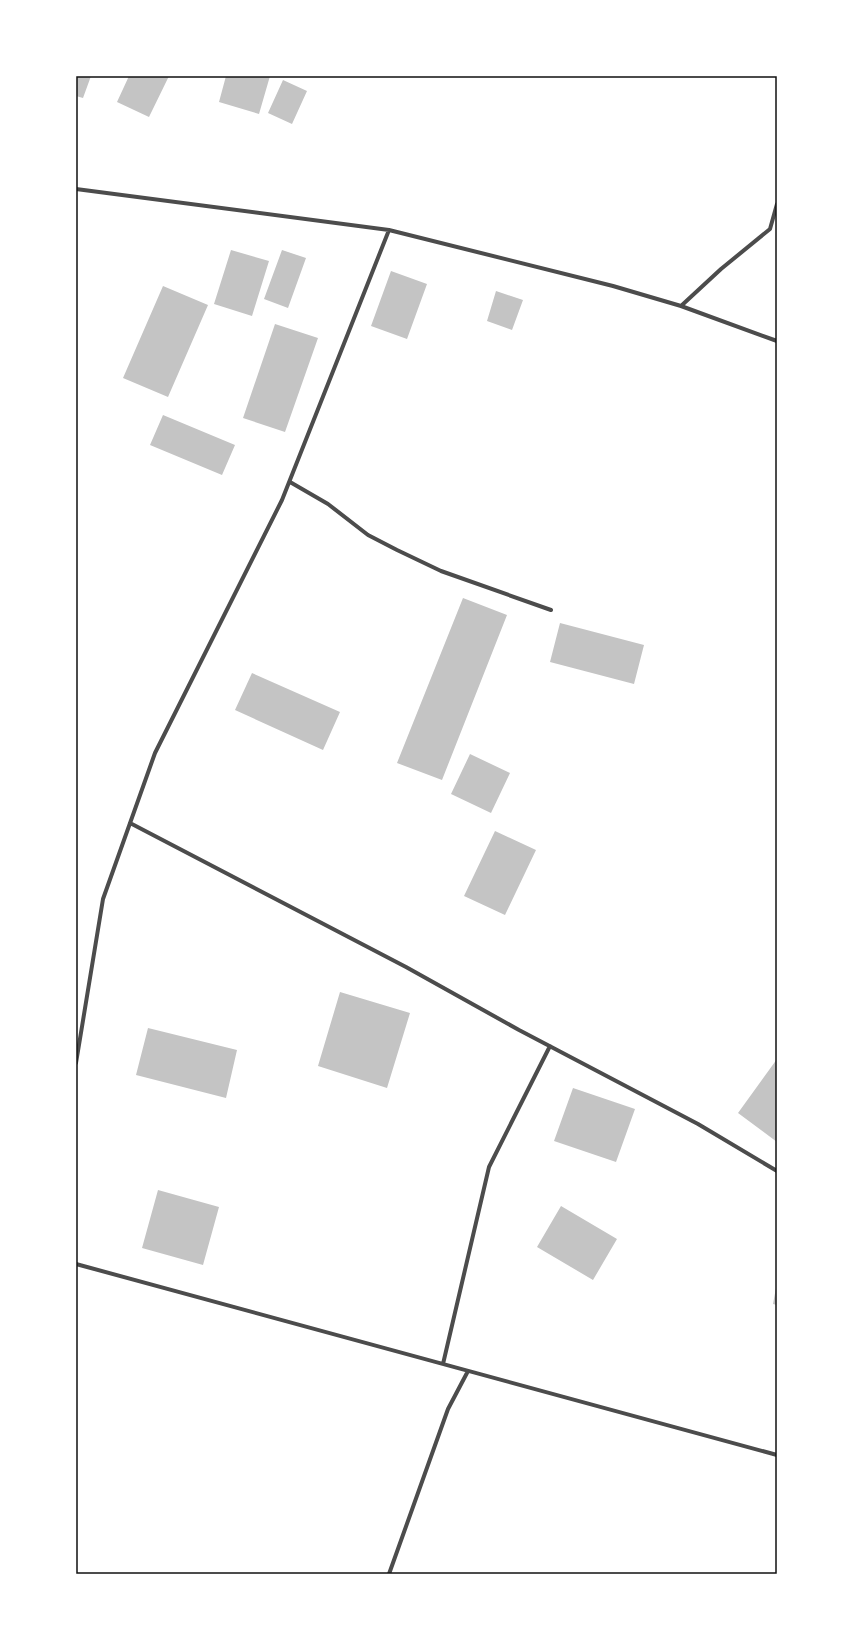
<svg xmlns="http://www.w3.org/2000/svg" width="853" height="1650" viewBox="0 0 853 1650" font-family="Merriweather,serif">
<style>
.building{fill:#c4c4c4}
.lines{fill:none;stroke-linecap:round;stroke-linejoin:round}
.minor{stroke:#4c4c4c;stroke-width:4}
.neatline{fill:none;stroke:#111;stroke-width:1.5}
</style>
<rect width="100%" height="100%" fill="#fff"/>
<path class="building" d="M76 76H91L83 98 76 96Z
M129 76H169L149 117 117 102Z
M226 76H270L259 114 219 102Z
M283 80 307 91 292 124 268 113Z
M231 250 269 261 252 316 214 304Z
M282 250 306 258 288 308 264 299Z
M391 271 427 284 407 339 371 326Z
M163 286 208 305 168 397 123 378Z
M496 291 523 300 512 330 487 321Z
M275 324 318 338 285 432 243 418Z
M163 415 235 445 222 475 150 445Z
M463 598 507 615 442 780 397 763Z
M560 623 644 645 634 684 550 662Z
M252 673 340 712 323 750 235 710Z
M470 754 510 773 491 813 451 794Z
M495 831 536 850 505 915 464 896Z
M340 992 410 1013 387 1088 318 1066Z
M148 1028 237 1050 226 1098 136 1075Z
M777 1059V1142L738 1113Z
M573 1088 635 1109 616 1162 554 1141Z
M158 1190 219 1207 203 1265 142 1248Z
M561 1206 617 1239 593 1280 537 1247Z
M776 1288H777V1305L773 1304Z"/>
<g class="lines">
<path class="minor" d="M76 189 389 230 613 286 681 306 777 341
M681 306 721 269 770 229 777 204
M290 482 328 504 368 535 397 550 441 571 551 610
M130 823 406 967 519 1030 698 1124 777 1171
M76 1063 103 899 155 753 282 500 389 230
M76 1264 777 1455
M443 1364 489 1167 550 1046
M389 1574 448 1409 468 1371"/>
</g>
<rect width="853" height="1650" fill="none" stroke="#ffffff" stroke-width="154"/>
<rect x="77" y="77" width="699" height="1496" class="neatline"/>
</svg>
